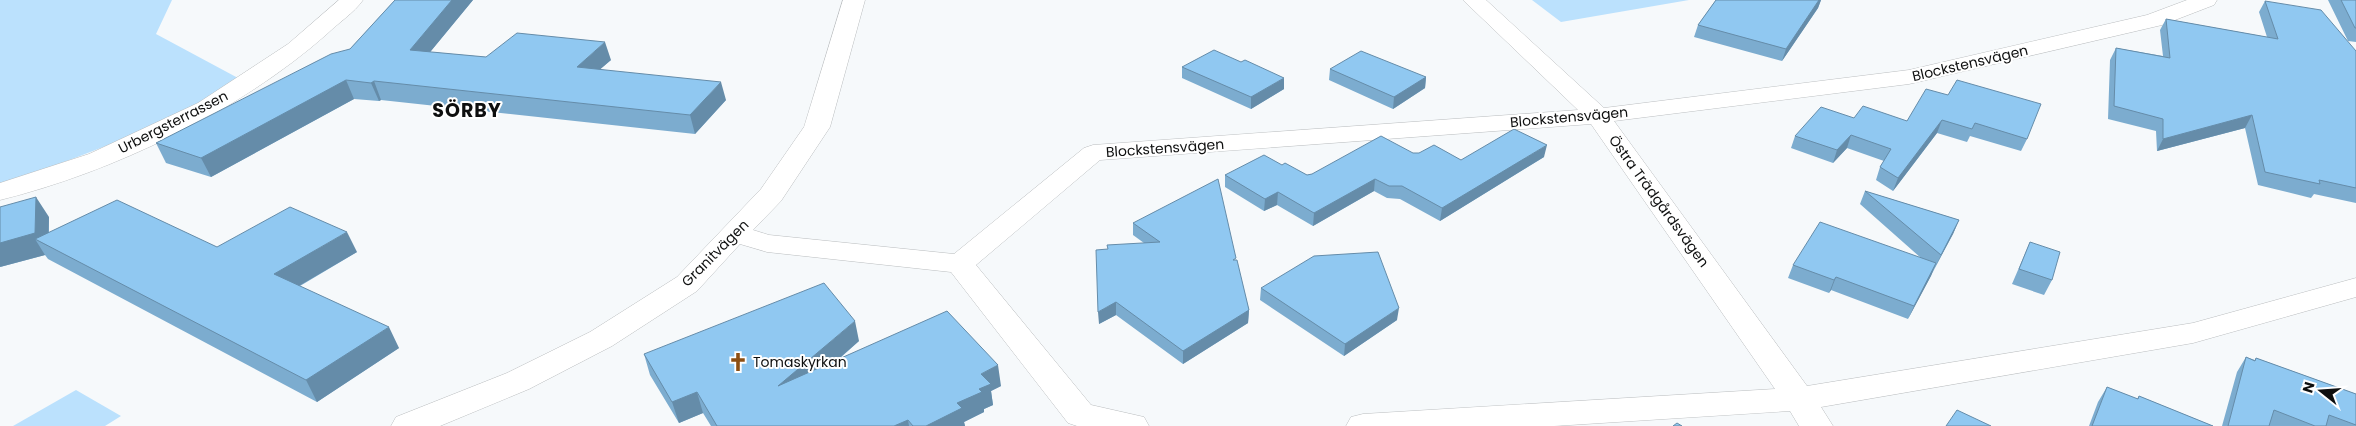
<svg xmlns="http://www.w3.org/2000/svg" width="2356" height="426" viewBox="0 0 2356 426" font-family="Poppins,sans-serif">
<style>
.green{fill:#bbe1fd}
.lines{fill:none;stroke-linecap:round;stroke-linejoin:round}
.street-casing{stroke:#babdbf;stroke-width:1}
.street{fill:#fff;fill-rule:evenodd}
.wall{fill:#7caccf}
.shaded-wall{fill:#658ca9}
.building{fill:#90c8f1;stroke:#658ca9}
.labels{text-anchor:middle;stroke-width:4;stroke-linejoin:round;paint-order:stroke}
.street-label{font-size:14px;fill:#0e0f0f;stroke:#fff}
.poi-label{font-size:14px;fill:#0e0f0f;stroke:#fff;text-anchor:start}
.district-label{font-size:19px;font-weight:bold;letter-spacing:1px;fill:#0e0f0f;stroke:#fff}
</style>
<rect width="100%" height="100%" fill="#f6f9fb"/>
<path class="green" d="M0 0H172L156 34 238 78C169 127 80 156 0 185Z
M1532 0H1689L1561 22Z
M76 390 121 416 105 426H13Z"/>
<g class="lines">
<g class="street-casing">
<path id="street" d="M339 0H363C354 13 338 23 327 34 240 111 113 172 0 200V183L89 154 198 103 288 44Z
M843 0H865L830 127 781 201 753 230 769 235 954 254 1084 148 1093 145 1578 110 1463 0H1486L1604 108 1909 70 2147 15 2187 0H2217L2214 5 2162 25 1909 84 1614 121 1807 386 2193 323 2356 278V297L2193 343 1821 407 1833 426H1799L1790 411 1554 426H1346L1351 417 1363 414 1775 389 1591 124 1100 160 976 265 1091 405 1144 417 1149 426H1077L1068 423 951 272 767 252 740 244 697 291 612 346 529 389 440 426H391L396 417 507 373 590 332 677 277 761 189 804 127Z"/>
</g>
<use href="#street" class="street"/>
</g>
<path class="wall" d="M395 0H473L430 52 486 57 611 60 600 69 726 100 695 134 381 100 379 101 354 99 211 177 166 163 156 143 350 49Z
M1716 0H1821L1818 8 1782 61 1694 37 1698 25Z
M2328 0H2356V42L2348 41Z
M2265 1 2356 51V203L2314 194 2311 198 2258 185 2245 128 2157 151 2156 131 2108 119 2110 60 2116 48 2163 56 2160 30 2166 19 2267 37 2259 12Z
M1182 67 1284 89 1251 109 1182 78Z
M1330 69 1426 77 1425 88 1393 109 1329 80Z
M1948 95 2027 139 2021 151 1970 136 1967 142 1937 133 1893 191 1876 180 1880 167 1884 161 1847 148 1833 163 1791 148 1795 136 1854 118 1907 121Z
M1413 153 1461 160 1544 157 1440 221 1400 199 1387 198 1374 191 1313 226 1277 205 1264 211 1225 187V175L1282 165 1307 175Z
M1865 191 1959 220 1953 234 1908 319 1831 290 1829 293 1788 278 1793 265 1921 258 1860 204Z
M49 217V232L217 247 357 252 300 286 399 348 317 402 48 259 45 255 0 267Z
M1133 223 1236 260 1249 310 1248 323 1183 364 1116 315 1099 324 1144 243 1133 235Z
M2030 242 2052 280 2044 295 2012 284Z
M1261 288 1397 320 1344 356 1260 300Z
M859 341 838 360 1001 386 991 391 993 405 984 409V412L964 422 965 426H711L703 413 679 423 650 375 644 354Z
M2246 357 2255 360 2256 358 2356 394V426H2222L2237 372Z
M2107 387 2137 399 2139 396 2213 426H2089L2098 402Z"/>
<path class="shaded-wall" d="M452 0H473L417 68 410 50Z
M1819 0H1821L1818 8 1782 61 1786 49Z
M605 42 611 60 582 85 577 67Z
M1426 77 1425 88 1393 109 1394 97Z
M1284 78V89L1251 109V97Z
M346 80 354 99 211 177 201 158Z
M374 81 381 100 379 101 371 83Z
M721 82 726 100 695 134 690 115Z
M2252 115 2245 128 2157 151 2163 139Z
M1942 120 1937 133 1893 191 1898 178Z
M1851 135 1847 148 1833 163 1837 150Z
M1547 145 1544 157 1440 221 1442 208Z
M1375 179 1374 191 1313 226 1314 213Z
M1278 192 1277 205 1264 211 1265 199Z
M36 197 49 217 48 246 35 239 45 255 0 267V243Z
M1959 220 1953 234 1934 269 1941 255Z
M347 232 357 252 285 294 274 274Z
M1936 263 1931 276 1908 319 1914 306Z
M1836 277 1831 290 1829 293 1834 280Z
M1116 302V315L1099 324 1098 312Z
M1399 308 1397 320 1344 356 1345 344Z
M1249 310 1248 323 1183 364V351Z
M855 321 859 341 783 407 778 386Z
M389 327 399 348 317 402 306 380Z
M998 365 1001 386 991 391 993 405 984 409V412L964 422 965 426H926L957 403 979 389 981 374Z
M697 392 703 413 679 423 672 402Z
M908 420 909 426H894Z"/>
<path class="building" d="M395 0H452L410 50 486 57 517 33 605 42 577 67 721 82 690 115 374 81 371 83 346 80 201 158 156 143 331 54 350 49Z
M1716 0H1819L1786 49 1698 25Z
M2341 0H2356V28H2355Z
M2265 1 2321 10 2356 51V188L2319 180 2320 184 2265 172 2252 115 2163 139V119L2114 106 2116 48 2170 58 2166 19 2278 39Z
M1214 50 1241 62 1245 60 1284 78 1251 97 1182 67Z
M1361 51 1426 77 1394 97 1330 69Z
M1957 80 2041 104 2027 139 1975 123 1972 129 1942 120 1898 178 1880 167 1891 149 1851 135 1837 150 1795 136 1821 107 1854 118 1863 106 1907 121 1926 89 1948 95Z
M1514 129 1547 145 1442 208 1402 186H1389L1375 179 1314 213 1278 192 1265 199 1225 175 1264 155 1282 165 1285 163 1307 175 1312 174 1381 136 1413 153H1419L1434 145 1461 160Z
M1218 179 1236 258 1233 260H1237L1249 310 1183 351 1116 302 1098 312 1096 250 1108 249 1107 245 1160 242 1133 223Z
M1865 191 1959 220 1941 255Z
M36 197 35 233 0 243V207Z
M117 200 217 247 290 207 347 232 274 274 389 327 306 380 35 239Z
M1820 222 1936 263 1914 306 1836 277 1834 280 1793 265Z
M2030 242 2060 252 2052 280 2019 269Z
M1378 252 1399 308 1345 344 1261 288 1314 256Z
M824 283 855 321 778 386 947 311 998 365 981 374 991 384 979 389 982 392 957 403 962 408 926 426H913L908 420 894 426H717L697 392 672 402 644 354Z
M2246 357 2255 361 2256 358 2356 394V425L2329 415 2326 426H2315L2274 410 2269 426H2228Z
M2107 387 2138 399 2139 396 2213 426H2092Z
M1957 410 1991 426H1946Z
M1677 423 1682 426H1673Z"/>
<defs>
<g id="church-bare" transform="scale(1.5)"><path d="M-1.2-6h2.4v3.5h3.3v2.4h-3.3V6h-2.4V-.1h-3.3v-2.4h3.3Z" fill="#8c4e12" stroke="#fff" stroke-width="2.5" paint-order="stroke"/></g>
</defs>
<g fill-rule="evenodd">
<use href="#church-bare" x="738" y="362"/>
</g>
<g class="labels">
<g class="street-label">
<text transform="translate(1970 63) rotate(-13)" y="5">Blockstensvägen</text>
<text transform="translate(1569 117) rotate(-5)" y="5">Blockstensvägen</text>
<text transform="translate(173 122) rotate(-27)" y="5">Urbergsterrassen</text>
<text transform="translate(1165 148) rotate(-4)" y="5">Blockstensvägen</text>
<text transform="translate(1659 201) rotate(54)" y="5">Östra Trädgårdsvägen</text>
<text transform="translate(715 253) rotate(-45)" y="5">Granitvägen</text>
</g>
<g class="poi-label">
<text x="753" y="367">Tomaskyrkan</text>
</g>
<g class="district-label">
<text x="467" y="117">SÖRBY</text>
</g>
</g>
<g transform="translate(2321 391) rotate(287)" stroke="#ffffff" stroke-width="4" paint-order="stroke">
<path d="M0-4L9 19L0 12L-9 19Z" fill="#0e0f0f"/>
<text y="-8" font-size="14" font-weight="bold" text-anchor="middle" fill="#0e0f0f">N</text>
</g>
</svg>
